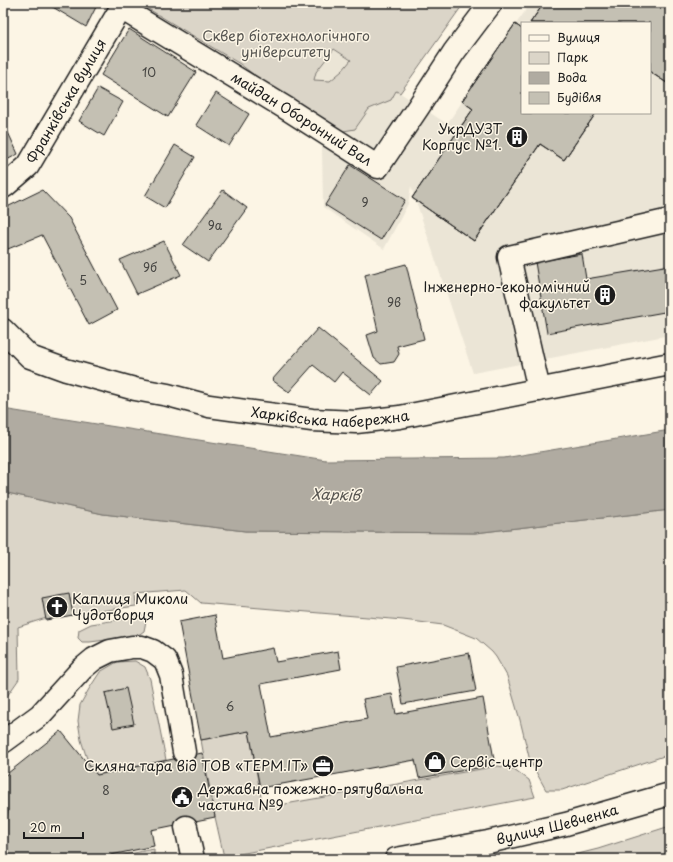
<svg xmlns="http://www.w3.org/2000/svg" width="673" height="862" viewBox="0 0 673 862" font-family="'Playpen Sans',sans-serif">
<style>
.built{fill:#ebe5d6;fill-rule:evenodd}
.green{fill:#dbd5c8;stroke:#7c7872;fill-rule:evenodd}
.water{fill:#b0aba1;stroke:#75726c}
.building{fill:#c4c0b3;stroke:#1c1c1c}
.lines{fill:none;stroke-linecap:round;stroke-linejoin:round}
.minor-casing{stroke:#1c1c1c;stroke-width:25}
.major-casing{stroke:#1c1c1c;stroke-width:25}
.minor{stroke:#fcf5e5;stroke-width:22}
.major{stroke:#fcf5e5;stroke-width:22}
.labels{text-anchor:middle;stroke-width:3;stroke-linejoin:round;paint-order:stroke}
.number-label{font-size:12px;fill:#464542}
.park-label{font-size:14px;fill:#555450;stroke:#fcf5e5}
.street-label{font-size:14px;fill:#1c1c1c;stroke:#fcf5e5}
.poi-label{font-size:14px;fill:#1c1c1c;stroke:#fcf5e5;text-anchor:end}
.water-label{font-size:15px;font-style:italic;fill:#575551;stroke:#fcf5e5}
</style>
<rect width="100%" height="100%" fill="#fcf5e5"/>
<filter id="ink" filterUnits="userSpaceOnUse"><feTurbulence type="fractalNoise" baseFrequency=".025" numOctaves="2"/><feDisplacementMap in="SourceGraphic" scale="8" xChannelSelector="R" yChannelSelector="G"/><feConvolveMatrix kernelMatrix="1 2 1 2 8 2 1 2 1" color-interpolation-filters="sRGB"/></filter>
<g filter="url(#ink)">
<path class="built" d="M531 3H670V335L473 373 411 186 408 204 384 249 323 207 322 147 306 103 316 72 334 49 447 124 491 59ZM522 23H650V113H522Z"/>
<path class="green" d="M141 3H464L400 93 396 91 391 100 369 109 355 129 338 132 281 96 240 64 140 4ZM334 49 351 60 342 71 330 81 314 80 316 72Z
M3 492 103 514 245 531 475 533 670 510V754L562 790H546L530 761 520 720 507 676 496 657 492 652 476 638 443 625 403 620 201 603 186 590 135 594 136 606 43 619 18 627 19 679 3 702Z
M143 616 146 621 144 631 137 636 90 642H82L78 638 79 630 91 624Z
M135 661 145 667 150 679 166 760 97 775 89 765 81 740 78 721 80 705 89 689 100 672 117 662Z
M249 731 263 808 498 766 514 769 529 780 535 797 224 857 215 817 201 740Z
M670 826V859H558L598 849Z
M154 849V859H114V857Z"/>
<path class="water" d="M3 409 84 422 326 460 504 458 670 430V510L475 533 245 531 103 514 3 492Z"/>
<path class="building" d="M46 3H98L86 27Z
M544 3H670V85L650 72V23H530Z
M544 3H670V85L650 72V23H530Z
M515 24 522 29V113H596L564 160 540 144 474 241 412 198 473 109 462 101Z
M515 24 522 29V113H596L564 160 540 144 474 241 412 198 473 109 462 101Z
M129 29 196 72 168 117 101 75Z
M98 88 123 102 104 136 79 121Z
M216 93 249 114 229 146 196 125Z
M6 128 18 154 3 162V129Z
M175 145 195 157 165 208 145 196Z
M350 165 405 200 381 240 325 205Z
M42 190 69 218 117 310 89 325 42 235 3 251V209Z
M223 190 247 208 208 262 183 245Z
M164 241 181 275 137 294 120 260Z
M582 254 586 279 670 265V311L547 333 535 262Z
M406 264 424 339 397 346 399 354 394 362 381 364 374 358 367 335 378 331 365 275Z
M318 328 383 381 371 395 342 372 334 382 313 365 289 392 272 380Z
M69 593 73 615 46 620 42 598Z
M215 615 223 658 273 648 276 662 338 651 341 669 261 684 271 737 367 719 363 699 392 694 396 714 483 698 495 765 419 778 415 760 260 788 249 731 201 740 179 622Z
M469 653 476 691 403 704 396 667Z
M126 688 134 724 113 728 105 693Z
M61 731 97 775 202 753 215 817 151 830 154 846 111 855 109 859H3V833L8 811 3 805V777Z"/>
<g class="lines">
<g class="minor-casing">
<g id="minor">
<path id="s1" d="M121 8 289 110 378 167 419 106 454 52 491 3"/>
<path id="s2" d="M3 187 6 185 28 166 124 3"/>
<path id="s3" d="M3 330 30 357 66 370 135 389 168 395 209 406 312 420 356 422 400 417 670 364"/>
<path d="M539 390 509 257 670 220"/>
<path d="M3 742 40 715 82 669 94 659 110 651 132 647H142L153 651 165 660 171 675 184 752"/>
<path d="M186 827 193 859"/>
</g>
</g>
<g class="major-casing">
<g id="major">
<path id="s4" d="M396 859 488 842 566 824 670 794"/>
</g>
</g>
<use href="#minor" class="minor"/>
<use href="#major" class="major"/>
</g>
</g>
<defs>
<g id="building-disc" transform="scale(1.15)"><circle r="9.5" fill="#1c1c1c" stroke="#fcf5e5"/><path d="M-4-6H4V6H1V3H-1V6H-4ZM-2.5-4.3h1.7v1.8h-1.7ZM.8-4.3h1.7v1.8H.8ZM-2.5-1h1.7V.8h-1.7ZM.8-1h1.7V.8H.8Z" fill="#fff"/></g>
<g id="church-disc" transform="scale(1.15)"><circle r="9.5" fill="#1c1c1c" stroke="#fcf5e5"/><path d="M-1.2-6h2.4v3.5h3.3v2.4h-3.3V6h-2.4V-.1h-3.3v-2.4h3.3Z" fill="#fff"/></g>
<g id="shop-disc" transform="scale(1.15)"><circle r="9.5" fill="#1c1c1c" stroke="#fcf5e5"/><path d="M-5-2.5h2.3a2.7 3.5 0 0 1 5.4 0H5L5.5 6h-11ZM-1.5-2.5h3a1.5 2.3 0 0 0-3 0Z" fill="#fff"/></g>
<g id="office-disc" transform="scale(1.15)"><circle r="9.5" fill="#1c1c1c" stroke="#fcf5e5"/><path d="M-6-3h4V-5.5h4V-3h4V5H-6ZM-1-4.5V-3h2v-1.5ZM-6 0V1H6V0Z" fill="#fff"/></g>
<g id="civic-disc" transform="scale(1.15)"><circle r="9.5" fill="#1c1c1c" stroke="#fcf5e5"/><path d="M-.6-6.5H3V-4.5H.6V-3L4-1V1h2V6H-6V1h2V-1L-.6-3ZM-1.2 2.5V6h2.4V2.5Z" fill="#fff"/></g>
</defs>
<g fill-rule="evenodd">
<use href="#building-disc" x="517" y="137"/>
<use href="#building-disc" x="605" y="295"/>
<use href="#church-disc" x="57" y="607"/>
<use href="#shop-disc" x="435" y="762"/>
<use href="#office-disc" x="323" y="766"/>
<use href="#civic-disc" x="182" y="797"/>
</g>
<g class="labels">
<g class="number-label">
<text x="149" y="77">10</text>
<text x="365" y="207">9</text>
<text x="215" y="230">9а</text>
<text x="150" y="272">9б</text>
<text x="83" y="285">5</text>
<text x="394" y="307">9в</text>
<text x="230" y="711">6</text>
<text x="106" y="795">8</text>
</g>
<g class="park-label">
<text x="286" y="41">Сквер біотехнологічного<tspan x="286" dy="16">університету</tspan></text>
</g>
<g class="street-label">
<text dy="5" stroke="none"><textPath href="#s2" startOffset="108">Франківська вулиця</textPath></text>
<text dy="5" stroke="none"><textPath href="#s1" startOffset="212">майдан Оборонний Вал</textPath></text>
<text dy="5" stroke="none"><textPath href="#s3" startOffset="346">Харківська набережна</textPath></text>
<text dy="5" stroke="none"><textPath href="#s4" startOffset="165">вулиця Шевченка</textPath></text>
</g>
<g class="poi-label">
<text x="502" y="134">УкрДУЗТ<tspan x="502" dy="16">Корпус №1.</tspan></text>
<text x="590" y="292">Інженерно-економічний<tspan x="590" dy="16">факультет</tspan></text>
<text x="72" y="604" text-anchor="start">Каплиця Миколи<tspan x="72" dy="16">Чудотворця</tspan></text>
<text x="450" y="767" text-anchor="start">Сервіс-центр</text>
<text x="308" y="771">Скляна тара від ТОВ «ТЕРМ.ІТ»</text>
<text x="198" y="794" text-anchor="start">Державна пожежно-рятувальна<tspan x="198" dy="16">частина №9</tspan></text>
</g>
<g class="water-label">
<text transform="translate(336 495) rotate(2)" y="5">Харків</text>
</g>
</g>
<rect width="673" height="862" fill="none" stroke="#fcf5e5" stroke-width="16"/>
<rect x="8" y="8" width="657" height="846" fill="none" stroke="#1c1c1c" stroke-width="1.5" filter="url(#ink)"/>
<rect x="521" y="22" width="130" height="92" fill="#fcf5e5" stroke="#a29e95"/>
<rect x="529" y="35" width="20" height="6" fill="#fcf5e5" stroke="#a29e95"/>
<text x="557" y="42" font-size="12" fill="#1c1c1c">Вулиця</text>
<rect x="529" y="52" width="20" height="12" fill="#dbd5c8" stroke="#a29e95"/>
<text x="557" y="62" font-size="12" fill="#1c1c1c">Парк</text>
<rect x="529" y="72" width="20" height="12" fill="#b0aba1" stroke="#a29e95"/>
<text x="557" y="82" font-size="12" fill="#1c1c1c">Вода</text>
<rect x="529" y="92" width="20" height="12" fill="#c4c0b3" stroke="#a29e95"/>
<text x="557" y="102" font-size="12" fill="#1c1c1c">Будівля</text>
<path d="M24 832v6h59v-6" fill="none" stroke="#1c1c1c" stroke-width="2"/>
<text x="30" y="832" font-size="12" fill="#1c1c1c" stroke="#fcf5e5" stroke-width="3" paint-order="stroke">20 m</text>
</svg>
